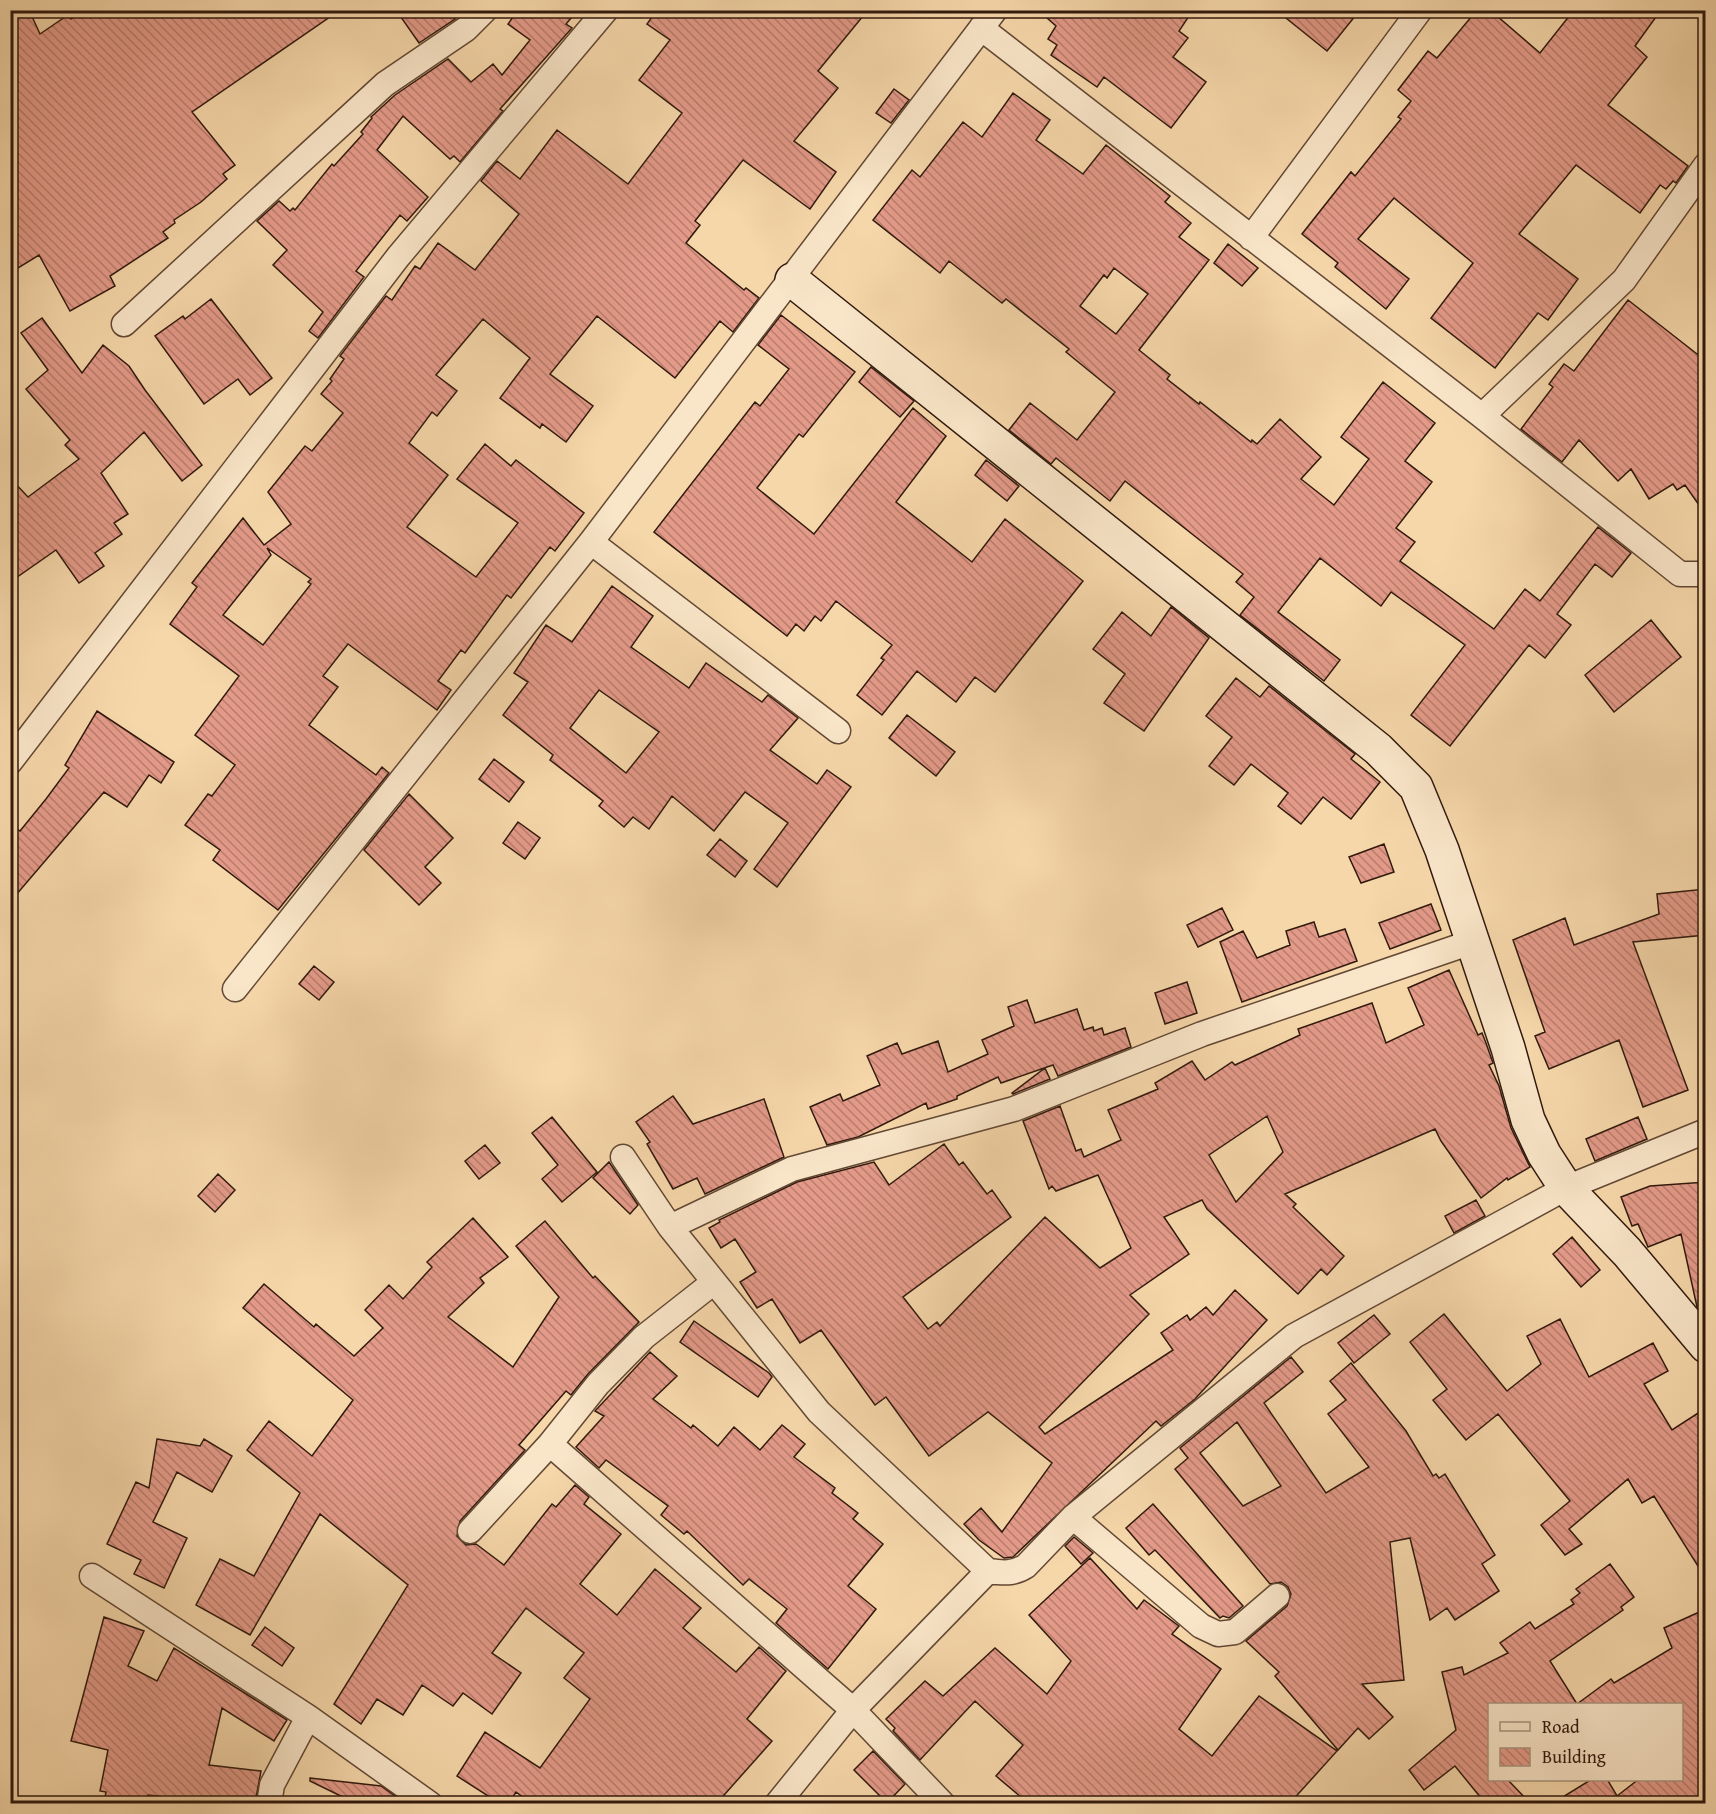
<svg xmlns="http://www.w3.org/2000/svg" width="1716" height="1814" viewBox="0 0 1716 1814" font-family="'Gentium Book Plus',serif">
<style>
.building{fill:url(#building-back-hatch);stroke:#30190d;stroke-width:1.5;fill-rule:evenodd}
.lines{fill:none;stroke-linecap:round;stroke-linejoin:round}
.street-casing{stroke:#624834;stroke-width:27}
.secondary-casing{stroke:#30190d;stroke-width:36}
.street{stroke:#f9e5c8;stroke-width:24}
.secondary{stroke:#f9e5c8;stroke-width:33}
</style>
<defs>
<pattern id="building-back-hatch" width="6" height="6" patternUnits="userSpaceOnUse" patternTransform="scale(1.5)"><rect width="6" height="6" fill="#e49a89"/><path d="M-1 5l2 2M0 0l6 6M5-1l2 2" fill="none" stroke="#b97d6e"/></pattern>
</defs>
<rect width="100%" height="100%" fill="#f6d7aa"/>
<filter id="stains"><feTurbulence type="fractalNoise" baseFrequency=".00333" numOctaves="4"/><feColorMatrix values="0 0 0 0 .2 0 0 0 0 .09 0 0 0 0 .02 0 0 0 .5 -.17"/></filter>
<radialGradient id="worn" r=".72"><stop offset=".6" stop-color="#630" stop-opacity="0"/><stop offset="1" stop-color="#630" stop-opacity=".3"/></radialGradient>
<path class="building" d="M20 10H29L40 34 68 15 71 19 84 10H340L192 112 235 165 223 174 227 179 201 202 174 220 175 223 163 232 168 238 110 276 115 286 70 311 39 255 10 273V15Z
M396 10H447L455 19 419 43Z
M518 10H578L566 24 572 28 500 109 503 111 460 162 454 156 450 159 403 116 377 150 428 197 407 221 400 215 356 271 364 277 318 338 309 331 323 312 273 265 287 250 257 221 279 201 290 211 293 208 295 210 332 164 334 166 363 134 361 132 372 118 371 117 395 95 448 59 471 82 493 64 502 75 530 40 508 24Z
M657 10H868L818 71 838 88 794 141 836 172 810 209 743 160 695 221 700 225 686 243 744 290 746 288 759 298 733 332 720 321 675 378 597 316 550 374 593 406 566 442 542 424 540 428 500 398 530 358 483 319 436 375 457 391 437 416 432 412 409 443 448 475 407 527 476 577 518 523 457 479 485 444 511 466 516 460 584 513 555 551 550 547 511 598 507 595 465 653 461 650 438 681 451 690 437 710 348 644 323 676 338 687 309 725 376 775 382 767 389 773 278 910 213 860 220 850 185 825 208 794 212 796 235 765 195 735 239 676 170 624 197 587 192 583 243 518 264 545 291 524 268 492 305 446 312 451 343 413 321 394 332 381 330 379 344 359 340 356 386 296 392 300 415 266 420 269 438 243 475 270 519 214 481 181 497 161 520 179 557 130 628 184 682 113 639 80 670 40 647 24ZM267 548 311 579 308 582 311 584 263 645 223 615 271 555Z
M1038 10H1193L1179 31 1188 38 1173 57 1206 82 1171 128 1104 77 1097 87 1051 55 1057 45 1048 39 1056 26Z
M1276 10H1360L1327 51Z
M1477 10H1490L1540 53 1574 10H1661L1635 46 1647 57 1608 105 1688 166 1676 183 1673 181 1666 189 1660 185 1640 213 1576 165 1519 234 1578 279 1548 320 1538 313 1495 368 1431 318 1473 263 1394 198 1358 239 1409 279 1386 309 1335 267 1338 263 1302 234 1351 172 1355 176 1401 119 1398 117 1411 101 1398 90 1428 51 1437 58Z
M894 89 909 100 891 123 876 113Z
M1013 93 1050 120 1036 140 1083 174 1106 145 1170 196 1165 202 1191 223 1179 237 1209 260 1139 350 1170 375 1167 379 1199 404 1200 402 1251 442 1252 440 1257 444 1280 419 1321 457 1301 479 1334 505 1369 459 1341 437 1383 382 1435 423 1405 461 1432 482 1396 528 1415 542 1400 561 1494 629 1525 589 1540 601 1598 527 1631 553 1612 577 1595 564 1557 614 1571 625 1545 658 1529 645 1450 746 1411 715 1465 645 1391 592 1381 606 1320 558 1278 612 1340 660 1324 681 1240 615 1254 597 1236 582 1243 574 1206 545 1125 481 1110 501 1056 458 1051 464 1009 430 1030 403 1077 440 1115 392 1066 352 1069 349 1006 299 1002 303 949 261 940 273 873 220 912 170 920 177 963 122 982 137ZM1114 268 1148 294 1116 334 1080 306 1104 275 1107 278Z
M1228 244 1258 268 1242 286 1214 263Z
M211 299 272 378 250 395 238 379 204 404 155 336 183 316 185 319Z
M1628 300 1706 361V515L1685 485 1677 490 1673 484 1649 499 1631 469 1618 481 1579 440 1562 462 1521 429 1553 387 1549 384 1564 364 1574 371Z
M781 315 855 372 803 437 799 434 757 488 814 534 913 408 946 436 896 502 972 562 1005 519 1083 581 995 692 975 677 956 702 917 671 882 715 857 695 884 660 881 658 892 645 836 601 821 621 815 616 804 631 796 624 787 636 654 532 755 402 760 406 789 369 758 345Z
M42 318 82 373 103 345 129 366 145 390 202 465 182 481 144 432 101 473 128 514 114 523 122 534 95 553 104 566 79 583 56 550 10 582V478L28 497 79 459 65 445 70 440 26 389 48 370 21 333Z
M871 367 914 401 900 417 859 382Z
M986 460 1019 486 1007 501 975 475Z
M612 586 653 616 631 647 689 688 706 663 762 702 768 695 798 718 770 750 817 784 827 770 851 787 777 887 754 869 788 823 745 792 714 831 672 796 649 829 633 817 624 827 599 806 603 801 550 760 553 755 503 715 528 682 514 673 546 625 572 642ZM599 690 659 732 626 773 570 728Z
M1171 607 1209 638 1144 731 1104 703 1125 674 1093 649 1122 612 1151 636Z
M1651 620 1681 657 1614 712 1585 675Z
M1236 678 1260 697 1269 686 1355 754 1351 759 1380 782 1351 819 1323 797 1301 824 1278 806 1288 793 1251 764 1234 785 1209 766 1232 737 1206 716Z
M97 711 174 762 161 783 149 775 127 807 104 792 10 902V824L20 831 46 799 69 768 65 765Z
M907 715 955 752 936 776 889 738Z
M494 759 524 782 509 802 479 779Z
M409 794 453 838 425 867 441 883 419 905 364 850Z
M518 822 540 838 525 859 503 843Z
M720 839 747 861 735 877 707 855Z
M1384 844 1394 872 1361 883 1349 857Z
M1706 889V935L1633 942 1688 1090 1643 1107 1619 1040 1549 1069 1535 1036 1545 1032 1513 940 1565 918 1574 945 1659 914 1657 894Z
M1431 904 1441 930 1390 949 1379 923Z
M1222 908 1233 930 1198 947 1187 925Z
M1314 922 1319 937 1345 929 1357 961 1242 1002 1220 942 1243 931 1257 958 1290 945 1286 931Z
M314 966 334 982 319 1000 299 984Z
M1449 970 1478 1035 1482 1033 1486 1043 1493 1063 1489 1065 1499 1086 1511 1128 1530 1167 1508 1180 1507 1178 1481 1198 1441 1141 1435 1129 1285 1194 1296 1204 1293 1207 1344 1256 1327 1275 1321 1269 1298 1294 1207 1209 1202 1200 1164 1217 1189 1254 1130 1295 1149 1314 1039 1427 1045 1434 1173 1350 1161 1333 1187 1315 1190 1320 1206 1307 1213 1315 1235 1290 1267 1320 1195 1399 1161 1426 1156 1421 1013 1557 1004 1558 979 1540 964 1524 981 1508 1002 1532 1052 1463 988 1412 929 1456 886 1397 875 1405 821 1330 800 1343 772 1299 757 1308 740 1282 756 1272 735 1239 721 1248 709 1228 720 1222 719 1220 797 1182 874 1162 889 1185 944 1144 959 1165 963 1162 987 1194 992 1190 1011 1217 903 1297 928 1329 937 1322 940 1326 1045 1217 1100 1268 1131 1248 1098 1175 1056 1191 1052 1186 1049 1189 1023 1121 1060 1106 1076 1151 1081 1149 1084 1157 1121 1140 1108 1110 1158 1089 1155 1083 1192 1061 1205 1080 1232 1062 1235 1065 1300 1035 1298 1029 1372 1003 1386 1043 1424 1025 1408 988ZM1267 1116 1283 1152 1236 1202 1209 1155Z
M1187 982 1197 1013 1165 1024 1155 993Z
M1027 1000 1035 1023 1077 1009 1084 1030 1093 1027 1094 1031 1102 1028 1104 1035 1125 1028 1131 1047 1058 1076 1053 1065 1001 1083 998 1077 957 1096V1099L928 1109 926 1103 858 1137 827 1145 810 1107 840 1094 843 1101 880 1085 867 1056 897 1043 902 1054 938 1041 948 1072 988 1054 982 1040 1014 1026 1008 1007Z
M1045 1068 1050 1079 1013 1094 1012 1093Z
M673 1096 693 1124 764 1099 784 1157 705 1194 697 1178 673 1189 647 1144 650 1142 636 1122Z
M552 1117 597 1172 562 1202 542 1179 558 1165 532 1133Z
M1638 1117 1647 1139 1595 1161 1586 1139Z
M485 1145 500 1163 479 1179 465 1161Z
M609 1162 638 1205 630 1214 593 1178Z
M218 1174 235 1190 215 1212 198 1196Z
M1706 1182V1306L1697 1307 1681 1234 1648 1247 1638 1224 1632 1226 1621 1197 1650 1186Z
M1476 1200 1485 1216 1454 1233 1445 1216Z
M473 1218 508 1257 480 1278 484 1283 448 1317 513 1367 559 1297 516 1246 545 1221 593 1278 595 1276 639 1322 588 1374 571 1395 566 1391 519 1445 525 1450 460 1521 457 1536 466 1545 476 1544 504 1565 552 1504 556 1507 575 1485 589 1497 584 1504 621 1534 580 1584 617 1615 655 1569 701 1608 683 1628 736 1672 759 1647 786 1671 747 1719 772 1741 717 1803H531L516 1792 509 1803H499L457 1776 485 1732 540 1768 590 1699 564 1678 584 1653 526 1608 492 1653 521 1673 492 1714 463 1693 453 1706 422 1685 403 1715 377 1699 361 1724 334 1704 408 1585 320 1514 250 1635 196 1605 220 1559 254 1576 300 1493 247 1450 269 1421 312 1456 353 1400 243 1308 264 1284 314 1327 316 1324 354 1356 383 1328 365 1310 389 1285 403 1299 432 1267 427 1262Z
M1572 1237 1600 1270 1581 1287 1553 1254Z
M1444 1314 1507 1391 1541 1364 1527 1336 1560 1319 1589 1377 1653 1343 1668 1371 1644 1384 1672 1430 1706 1408V1579L1654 1496 1642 1503 1628 1479 1569 1529 1582 1544 1565 1555 1541 1525 1570 1501 1498 1414 1466 1440 1433 1400 1447 1389 1410 1342Z
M1374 1315 1390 1334 1354 1363 1338 1343Z
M694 1321 769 1373 772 1377 758 1397 680 1342Z
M650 1352 677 1376 653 1399 691 1428 693 1425 718 1446 734 1427 760 1450 782 1425 805 1444 794 1457 835 1488 832 1493 858 1513 853 1519 883 1544 848 1586 876 1609 828 1669 776 1623 787 1609 749 1579 743 1585 687 1531 684 1534 661 1515 668 1506 606 1460 599 1468 576 1447 604 1416 595 1411Z
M1291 1357 1303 1372 1264 1403 1326 1493 1369 1467 1328 1414 1346 1400 1330 1381 1351 1363 1406 1431 1433 1476 1436 1474 1439 1478 1445 1474 1495 1555 1482 1564 1499 1591 1455 1620 1447 1608 1430 1620 1410 1538 1390 1542 1404 1680 1362 1684 1393 1717 1369 1739 1358 1728 1338 1750 1275 1676 1279 1672 1246 1641 1287 1606 1291 1594 1288 1587 1281 1582 1270 1584 1175 1469 1188 1458 1180 1448ZM1237 1422 1281 1486 1243 1506 1200 1453Z
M157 1439 200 1446 204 1439 232 1456 212 1492 177 1472 153 1522 187 1538 164 1588 134 1574 141 1560 107 1544 136 1482 149 1488Z
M1153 1504 1243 1606 1229 1618 1223 1616 1220 1618 1155 1550 1149 1555 1126 1528Z
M1074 1537 1093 1553 1081 1564 1065 1546Z
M1090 1558 1137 1609 1144 1600 1179 1626 1172 1634 1221 1669 1179 1729 1212 1756 1259 1696 1337 1751 1290 1803H1028L996 1776 1023 1745 975 1701 920 1760 893 1731 895 1728 886 1719 925 1681 943 1696 995 1648 1047 1694 1071 1661 1029 1615Z
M1610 1564 1634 1597 1621 1607 1623 1610 1550 1661 1577 1704 1611 1679 1614 1683 1672 1648 1664 1628 1706 1609V1803H1553L1592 1779H1607L1617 1796 1639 1779H1682V1704H1490V1779H1507L1530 1803H1485L1455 1766 1424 1790 1409 1770 1456 1730 1442 1672 1462 1667 1464 1675 1508 1653 1500 1643 1530 1622 1535 1629 1574 1604 1571 1600 1580 1593 1576 1589Z
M104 1617 144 1631 128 1666 157 1681 174 1648 287 1720 274 1741 222 1708 209 1765 261 1771 255 1803H221L148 1795 146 1803H104L106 1792 100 1791 108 1750 71 1741Z
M265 1627 294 1648 282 1666 252 1645Z
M873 1751 905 1784 887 1803 854 1770Z
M310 1778 381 1786 405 1803H355L310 1781Z"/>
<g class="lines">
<g class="street-casing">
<path id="street" d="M981 28 1482 416 1680 574H1706
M1251 238 1420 10
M124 324 385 84 466 29 485 10
M1482 416 1624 280 1706 165
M591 542 838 731
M10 762 398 257 606 10
M235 989 591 542 995 10
M623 1157 670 1227 819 1412 988 1571C1003 1573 1014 1574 1026 1566L1073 1517 1294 1336 1566 1188 1706 1131
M670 1227 792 1169 1014 1109 1202 1034 1472 942
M550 1444 853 1710 777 1804
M1073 1517 1201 1626 1218 1634 1235 1632 1277 1596
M470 1531 550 1444 598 1384 644 1337 714 1282
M92 1576 308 1717 430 1804
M269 1804 272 1785 308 1717
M943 1804 853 1710 988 1571"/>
</g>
<g class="secondary-casing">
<path id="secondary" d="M792 280 1378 749 1416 787 1442 850 1508 1048 1528 1120 1544 1154 1566 1188 1627 1252 1706 1346"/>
</g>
<use href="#street" class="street"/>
<use href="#secondary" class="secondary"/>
</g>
<rect width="1716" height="1814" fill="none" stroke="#f6d7aa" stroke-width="36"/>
<rect x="12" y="12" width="1692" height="1790" fill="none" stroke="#30190d" stroke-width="3"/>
<rect x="18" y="18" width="1680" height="1778" fill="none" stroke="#30190d" stroke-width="1.5"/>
<rect x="1488" y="1703" width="195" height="78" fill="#f9e5c8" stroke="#a9937d" stroke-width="1.5"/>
<rect x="1500" y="1722" width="30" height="9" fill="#f9e5c8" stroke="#a9937d" stroke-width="1.5"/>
<text x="1542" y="1733" font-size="18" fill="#30190d">Road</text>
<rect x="1500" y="1748" width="30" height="18" fill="url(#building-back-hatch)" stroke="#a9937d" stroke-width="1.5"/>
<text x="1542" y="1763" font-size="18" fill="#30190d">Building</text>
<rect width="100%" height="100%" filter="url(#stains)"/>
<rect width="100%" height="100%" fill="url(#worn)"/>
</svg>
